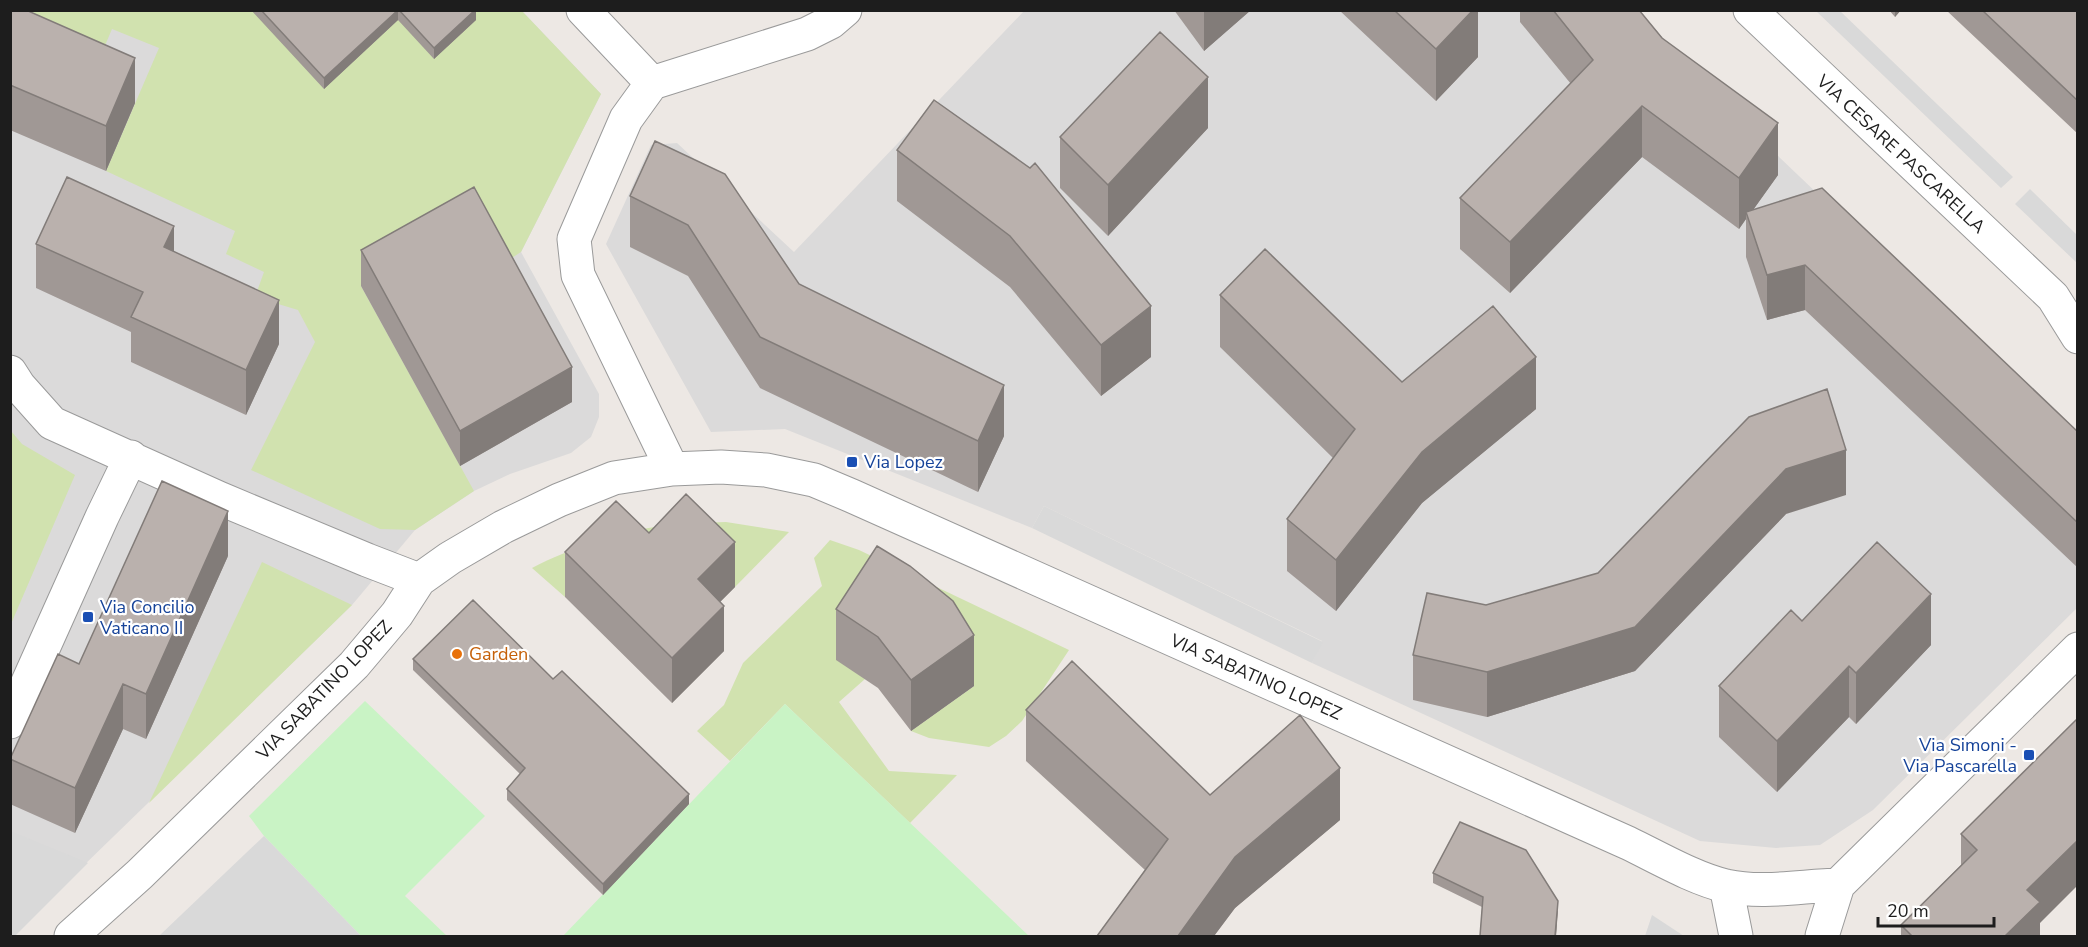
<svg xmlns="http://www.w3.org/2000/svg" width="2088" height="947" viewBox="0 0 2088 947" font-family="'Nunito Sans',sans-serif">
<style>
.residential{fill:#dbdada}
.grass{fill:#d1e2af}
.park{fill:#c9f3c5}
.parking{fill:#d9d9d9}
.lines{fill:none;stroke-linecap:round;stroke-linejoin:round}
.street-casing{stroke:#9a9a9a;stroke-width:35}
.street{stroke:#fff;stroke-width:33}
.wall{fill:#a09895}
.shaded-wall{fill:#827c79}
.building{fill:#bab1ad;stroke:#827c79;stroke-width:1.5}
.transit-dot{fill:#1a4fb4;stroke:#fff;stroke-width:2}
.food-dot{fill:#e8710a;stroke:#fff;stroke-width:2}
.labels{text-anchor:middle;stroke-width:4.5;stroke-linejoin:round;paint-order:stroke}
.street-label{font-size:18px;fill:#1d1d1d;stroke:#fff}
.transit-label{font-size:18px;fill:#164399;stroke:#fff;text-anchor:start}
.food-label{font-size:18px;fill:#c56008;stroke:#fff;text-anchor:start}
</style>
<rect width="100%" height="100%" fill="#ede8e4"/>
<path class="residential" d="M10 11H522L601 94 521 252 599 394V417L591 437 571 453 510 474 474 491 415 530 352 605 11 936Z
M1024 11H1626L2077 441V608L1873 810 1820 845 1776 848 1700 841 1312 663 1322 641 1044 506 1032 528 785 429 711 432 606 244 651 145 677 143 794 252Z"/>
<path class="grass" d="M11 10 251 11 343 21 468 11H522L601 94 521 252 498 267 361 286 474 491 415 530 380 529 251 470 315 342 298 310 255 297 264 272 226 254 235 231 106 171 159 48 112 29 101 55Z
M11 431 22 444 75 475 11 624Z
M726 522 789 532 735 587 686 540 616 546 565 597 532 568C570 548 626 529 670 525 689 523 708 523 726 522Z
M830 540 859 550 1069 650 1022 721 1006 736 989 747 929 738 911 731 974 686 865 679 839 702 889 771 957 775 910 823 785 704 730 761 697 731 724 705 743 663 822 586 814 558Z
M262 562 352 605 149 803Z"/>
<path class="park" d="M365 701 485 816 405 896 447 936H361L264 836 249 816Z
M785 704 1029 936H563Z"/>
<path class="parking" d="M1816 11H1840L2013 177 2001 188Z
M2030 189 2077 235V263L2015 204Z
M1044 506 1323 642 1312 663 1032 528Z
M10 831 88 863 15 936H10Z
M264 836 361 936H159L181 915Z
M1652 915 1684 936H1645Z"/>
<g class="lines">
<g class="street-casing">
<path id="street" d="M583 10 652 83
M1750 10 2053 297 2078 337
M652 83 626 119 574 239 578 275 672 469
M652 83 807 34 831 22 845 10
M10 372 19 386 52 423 221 499 367 560 419 580
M10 722 102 517 131 457
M1726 886 1736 936
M71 936 140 874 354 665 397 614 419 580 450 558 503 527 559 500 614 478 672 469 721 467 766 470 814 480 852 496 1628 843C1657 857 1695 879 1726 886 1762 894 1802 886 1838 885
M1822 936 1838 885 2078 649"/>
</g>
<use href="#street" class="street"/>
</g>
<path class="wall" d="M10 10 135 103 106 171 10 130Z
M251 10H476V20L434 59 398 20 324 89Z
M1174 10H1251L1204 51Z
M1339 10H1478V57L1436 101Z
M1520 10H1639L1778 175 1753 210 2078 432V568L1805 310 1767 320 1746 257V219L1739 229 1642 157 1510 293 1460 249V198L1571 84 1520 22Z
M1889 10H1901L1895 17Z
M1946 10H2078V134Z
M934 100 1151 357 1101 396 1010 287 897 201V150Z
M1208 128 1108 236 1060 188V137Z
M655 141 799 284 1004 436 978 492 760 388 688 276 630 247V196Z
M36 244 174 251 279 344 246 415 131 362V332L36 288Z
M361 250 572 402 460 466 361 286Z
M1220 295 1402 382 1536 409 1422 503 1336 611 1287 571V519L1333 458 1220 347Z
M1846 495 1786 514 1635 671 1487 717 1413 700V655L1486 605 1598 573Z
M649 533 735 587 720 602 724 651 672 703 565 597V552Z
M228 556 146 739 123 729 75 833 10 804V759L79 664Z
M836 609 974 686 911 731 878 688 836 660Z
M1802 621 1931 645 1856 724 1849 717 1777 792 1719 737V686Z
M413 659 553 679 689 804 603 895 507 800V789L520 774 413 670Z
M1026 710 1210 795 1340 820 1235 908 1214 936H1097L1145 870 1026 761Z
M2078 718 2040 923V936H1901V925L1961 865V834Z
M1433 873 1558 911 1556 936H1480L1482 907 1433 883Z"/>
<path class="shaded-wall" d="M398 10V20L324 89V78Z
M475 10H476V20L434 59V48Z
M1204 10H1251L1204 51Z
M1473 10H1478V57L1436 101V49Z
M1895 10H1901L1895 17Z
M135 58V103L106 171V126Z
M1208 77V128L1108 236V185Z
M1642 106V157L1510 293V242Z
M1778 123V175L1748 217 1746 212V219L1739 229V178Z
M174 226V271L164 247Z
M1805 265V310L1767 320V275Z
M279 300V344L246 415V370Z
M1151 306V357L1101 396V345Z
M1536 357V409L1422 503 1336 611V560L1422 452Z
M572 367V402L460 466V431Z
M1004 385V436L978 492V441Z
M1846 450V495L1786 514 1635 671 1487 717V672L1786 469Z
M228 511V556L146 739V694Z
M735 542V587L698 624V579Z
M1931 594V645L1856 724V673Z
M724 606V651L672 703V658Z
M974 635V686L911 731V680Z
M1849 666V717L1777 792V741Z
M123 684V729L75 833V788Z
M1340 768V820L1235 908 1214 936H1178L1235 857Z
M689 794V804L603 895V884Z
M2078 840V885L2040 923V936H2005L2027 890Z
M1558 901 1556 936H1555Z"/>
<path class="building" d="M10 10H26L135 58 106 126 10 85Z
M261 10H398L324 78Z
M399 10H475L434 48Z
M1394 10H1473L1436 49Z
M1553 10H1639L1662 38 1778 123 1739 178 1642 106 1510 242 1460 198 1593 60Z
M1982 10H2078V101Z
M1160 32 1208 77 1108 185 1060 137Z
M934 100 1030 168 1035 163 1151 306 1101 345 1010 236 897 150Z
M655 141 725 174 799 284 1004 385 978 441 760 337 688 225 630 196Z
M67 177 174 226 164 247 279 300 246 370 131 317 143 292 36 244Z
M474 187 572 367 460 431 361 250Z
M1822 188 2078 432V523L1805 265 1767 275 1746 212Z
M1265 249 1402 382 1493 306 1536 357 1422 452 1336 560 1287 519 1355 429 1220 295Z
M1827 389 1846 450 1786 469 1635 627 1487 672 1413 655 1427 593 1486 605 1598 573 1749 417Z
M162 481 228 511 146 694 123 684 75 788 10 759 58 654 79 664Z
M686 494 735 542 698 579 724 606 672 658 565 552 616 501 649 533Z
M1877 542 1931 594 1856 673 1849 666 1777 741 1719 686 1791 610 1802 621Z
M877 546 910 566 953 601 974 635 911 680 878 637 836 609Z
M473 600 553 679 562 671 689 794 603 884 507 789 525 768 413 659Z
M1072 661 1210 795 1300 715 1340 768 1235 857 1178 936H1097L1168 839 1026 710Z
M2078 718V840L2027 890 2040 902 2005 936H1912L1901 925 1977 850 1961 834Z
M1460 822 1526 850 1558 901 1555 936H1480L1483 897 1433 873Z"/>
<g class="transit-dot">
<rect x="846" y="456" width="12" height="12" rx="3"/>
<rect x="82" y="611" width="12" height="12" rx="3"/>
<rect x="2023" y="749" width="12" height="12" rx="3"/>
</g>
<circle class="food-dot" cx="457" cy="654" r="6"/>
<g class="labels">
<g class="street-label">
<text transform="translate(1901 154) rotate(43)" y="6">VIA CESARE PASCARELLA</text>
<text transform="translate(1256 677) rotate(24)" y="6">VIA SABATINO LOPEZ</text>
<text transform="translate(324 690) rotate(-46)" y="6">VIA SABATINO LOPEZ</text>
</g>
<g class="transit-label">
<text x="864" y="468">Via Lopez</text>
<text x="100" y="613">Via Concilio<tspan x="100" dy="21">Vaticano II</tspan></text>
<text x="2017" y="751" text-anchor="end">Via Simoni -<tspan x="2017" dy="21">Via Pascarella</tspan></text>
</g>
<g class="food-label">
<text x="469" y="660">Garden</text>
</g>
</g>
<rect width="2088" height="947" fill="none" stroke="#1d1d1d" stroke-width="24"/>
<path d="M1878 917v9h116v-9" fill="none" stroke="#1d1d1d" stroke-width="3"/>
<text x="1887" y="917" font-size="18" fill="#1d1d1d" stroke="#ffffff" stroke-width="4.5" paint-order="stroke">20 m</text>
</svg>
